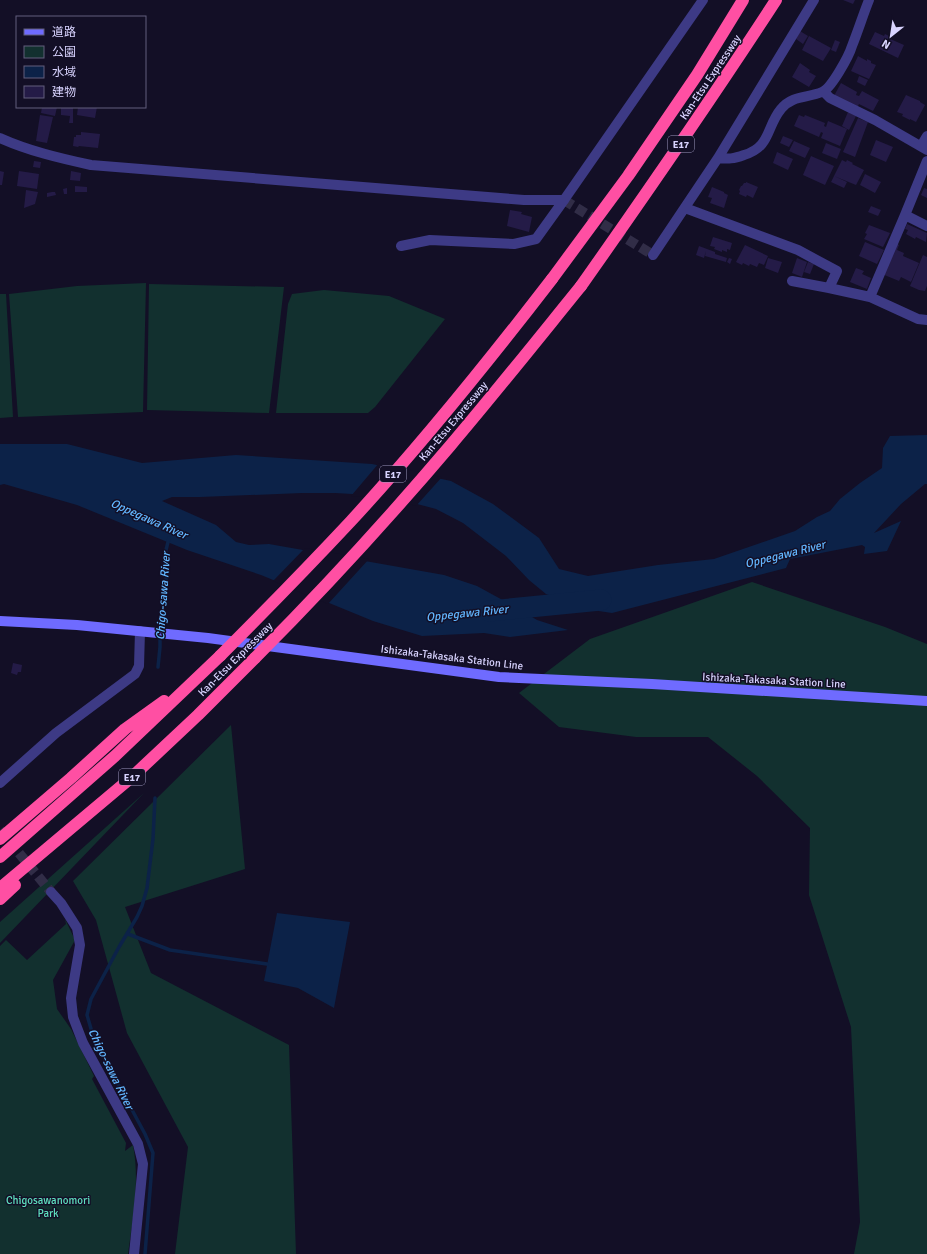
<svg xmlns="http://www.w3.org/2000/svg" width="927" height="1254" viewBox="0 0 927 1254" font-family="Signika,'Noto Sans JP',sans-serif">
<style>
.green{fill:#12302f}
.water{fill:#0c2248}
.pier{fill:#130f26}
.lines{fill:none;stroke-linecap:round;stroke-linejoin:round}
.stream{stroke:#0c2248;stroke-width:3.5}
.river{stroke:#0c2248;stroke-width:21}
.building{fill:#241b47}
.minor-tunnel{stroke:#312d47;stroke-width:10;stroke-dasharray:10 5;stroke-linecap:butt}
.minor{stroke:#3d3a85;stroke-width:10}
.tertiary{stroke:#3d3a85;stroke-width:10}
.secondary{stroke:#6f6bff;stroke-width:10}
.motorway{stroke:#ff4fa3;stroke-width:12}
.motorway-bridge{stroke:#ff4fa3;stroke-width:12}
.labels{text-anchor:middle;stroke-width:3;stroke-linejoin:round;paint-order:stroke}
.shield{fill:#130f26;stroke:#9e99be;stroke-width:1}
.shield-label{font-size:10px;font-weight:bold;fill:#d9d4ff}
.street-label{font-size:11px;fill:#d9d4ff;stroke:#130f26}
.park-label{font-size:11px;fill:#5fe0c0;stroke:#130f26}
.water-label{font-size:12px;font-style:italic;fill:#62b6ff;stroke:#130f26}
</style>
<rect width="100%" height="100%" fill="#130f26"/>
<path class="green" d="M146 283 143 412 18 417 9 294 77 286Z
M149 284 284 287 269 413 147 410Z
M324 290 389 296 445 319 375 407 368 413H276L288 304 292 294Z
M0 294H6L13 417 0 418Z
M752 582 885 627 927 644V1254H854L860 1222 851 1027 809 895 810 828 757 776 708 737H636L559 727 519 693 590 639Z
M231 725 245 869 125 907 151 973 289 1045 296 1254H175L188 1147 127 1033 96 920 73 881Z
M144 793 0 943V922Z
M65 919 75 940 53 980 57 1009 71 1029 94 1076 92 1079 126 1143 125 1151 133 1145C140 1181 133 1218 128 1254H0V946L6 940 27 960 66 924Z"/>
<path class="water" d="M927 435V484H925L901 504 874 533 901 521 887 551 864 554 865 547 862 545 790 559 786 568 612 613 592 610 546 594 529 580 506 556 463 523 436 509 387 496 335 493H302L200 497H172L162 501 216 525 236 542 249 545 269 544 444 575 477 586 508 603 537 620 568 630 510 637 484 633 422 636 373 621 261 575 187 550 77 505 4 484 0 485V444H67L142 463 236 455 372 464 451 481 493 504 539 538 559 569 588 576 658 565 714 559 795 531 817 517 830 511 840 499 860 483 882 468 883 448 890 436Z
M277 913 350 922 334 1008 298 988 264 981Z"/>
<path class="pier" d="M379 463 442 477 416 506 387 498 351 496Z
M305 548 369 559 328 604 273 581Z"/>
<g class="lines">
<path class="stream" d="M158 667 160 647V623L164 601 167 569 165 554 169 538
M128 934 170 950 267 964
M145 1254 153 1153 145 1134 94 1039 87 1015 91 999 119 947 137 917 142 906 147 888 153 839 155 798"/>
<path class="river" d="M489 611 601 600"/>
</g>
<path class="building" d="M843 0H855L853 4Z
M800 31 808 36 803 44 796 39Z
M875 32 884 36 885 34 889 36 888 38 904 45 898 58 869 44Z
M809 36 831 48 823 61 802 50Z
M835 40 840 42 836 52 831 50Z
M858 56 867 61V59L871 61V63L876 65 869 79 851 71Z
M800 63 810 70 809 72 816 76 809 87 792 77Z
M859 76 868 80 865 86 857 82Z
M841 83 857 92 856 95 859 96 862 91 879 100 873 111 859 104 857 108 834 96Z
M906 95 920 101V102L925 105 916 122 910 119V120L902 116 903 114 897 112Z
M42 107H57L55 116 41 113Z
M61 107H73V123H69L70 116 61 115Z
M78 107H97L95 118 77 115Z
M848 112 856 116 849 130 842 126Z
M40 115 53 117 47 143 36 141Z
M799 115 804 117 805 115 825 123 824 126 826 127 828 121 847 129 840 146 821 138 823 133 821 132 819 137 794 126Z
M858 118 868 122 855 157 843 152Z
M81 132 100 134 98 148 79 146 78 147 73 146 74 137H76V135H81Z
M783 136 793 140 789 147 780 143Z
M876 140 893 147 886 162 870 155Z
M794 141 810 148 805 158 789 151Z
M826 143 841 149 837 159 822 153Z
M777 152 793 159 788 170 773 163Z
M811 156 834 166 825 185 803 175Z
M842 160 846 162 847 160 853 163 852 164 864 170 856 185 834 176Z
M34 161 41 162 40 168 33 167Z
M0 171 4 172 2 185H0Z
M19 171 39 174 37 189 17 186Z
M71 171 81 173 80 181 70 180Z
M865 174 881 182 875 193 860 185Z
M834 176 847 182 844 188 831 182Z
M746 182 758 187 753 198 747 195 746 197 739 194 740 191 739 190 741 186H742L744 183H746Z
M75 186 87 187V192H75Z
M712 187 724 192V193L728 195 724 208 710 203 712 198 708 197Z
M67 188V194H64L63 189Z
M924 188 927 189V198L921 195Z
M26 190 38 192 35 204 24 208Z
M52 192H55L56 195 47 197V193Z
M871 206 881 210 878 216 868 212Z
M510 210 522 212 521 214 532 217 529 232 507 226Z
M907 224 927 233 926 242 916 237 915 239 906 234 908 230 905 229Z
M869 225 890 233 883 247 864 239 867 234 865 233Z
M713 237 732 243 730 250 727 249V252L722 250V252L714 249 715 247 710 246Z
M865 242 884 250 877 264 859 256Z
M896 243 899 245 897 250 904 253 903 256 919 263 911 282 901 277 899 281 882 274Z
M745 245 768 256 764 265 759 263 757 267 750 264 749 266 743 263 742 265 736 262Z
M699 246 715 252V254L727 258 726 262 705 256 706 251 704 258 696 255Z
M923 255 927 257V286L925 291 919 290 910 286Z
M729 258 732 259 730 264 727 262Z
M768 258 782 262 778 273 765 268Z
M797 258 807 262 802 277 792 273Z
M808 262 814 264 810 274 804 272Z
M856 268 864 271 862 274 871 278 867 289 850 282Z
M13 663 22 665 21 672H18L17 675 11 673Z"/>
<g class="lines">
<path class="minor-tunnel" d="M564 200 653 255
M0 830 51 892"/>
<path class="minor" d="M824 92 830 98 875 120 927 150
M921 146 927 136
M718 158 814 0
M927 161 905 215 927 226
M685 208 798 250 837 271 829 288 870 297 905 215
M401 246 430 240 514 244 536 239 564 200
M653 255 718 158C729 159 733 159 744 155 771 147 766 127 781 109 792 95 808 98 822 92 831 89 849 56 852 46 858 31 863 15 869 0
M792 281 829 288
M870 297 918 319 927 320
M0 783 56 733 135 674 139 666 140 631
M51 892 61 903 77 928 80 945 71 998 73 1017 83 1043 138 1144 143 1164 134 1254"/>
<path class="tertiary" d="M0 138C29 151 59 158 91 165L524 200H564L703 0"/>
<path class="secondary" d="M0 621 77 625 208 638 499 677 652 684 927 701"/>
<path class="motorway" d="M552 279 628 176 697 75 743 0
M581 286C648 191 713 97 776 0
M0 839 71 778 125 729 164 701
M0 857 115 756 220 656
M0 888 132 777 198 715 255 658
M0 899 15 885"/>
<path class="motorway-bridge" d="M220 656C264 612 308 567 351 521 422 444 488 362 552 279
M255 658C323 590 388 519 450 446 495 393 538 339 581 286"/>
</g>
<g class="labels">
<g class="shield">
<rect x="668" y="136" width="26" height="16" rx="3"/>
<rect x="380" y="466" width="26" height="16" rx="3"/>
<rect x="119" y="769" width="26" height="16" rx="3"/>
</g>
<g class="shield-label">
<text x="681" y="148">E17</text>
<text x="393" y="478">E17</text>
<text x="132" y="781">E17</text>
</g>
<g class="street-label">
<text transform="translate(710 77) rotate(-56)" y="4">Kan-Etsu Expressway</text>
<text transform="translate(453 421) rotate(-50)" y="4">Kan-Etsu Expressway</text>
<text transform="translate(452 657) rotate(7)" y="4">Ishizaka-Takasaka Station Line</text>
<text transform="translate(235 659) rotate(-45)" y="4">Kan-Etsu Expressway</text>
<text transform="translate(774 680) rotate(3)" y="4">Ishizaka-Takasaka Station Line</text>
</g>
<g class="park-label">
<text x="48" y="1204">Chigosawanomori<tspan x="48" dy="13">Park</tspan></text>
</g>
<g class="water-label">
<text transform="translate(149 519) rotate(24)" y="4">Oppegawa River</text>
<text transform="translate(785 554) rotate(-14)" y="4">Oppegawa River</text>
<text transform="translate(163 596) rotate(-86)" y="4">Chigo-sawa River</text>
<text transform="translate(467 613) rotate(-6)" y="4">Oppegawa River</text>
<text transform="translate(111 1069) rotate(64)" y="4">Chigo-sawa River</text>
</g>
</g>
<rect x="16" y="16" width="130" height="92" fill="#130f26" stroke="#625e7d"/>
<rect x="24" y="29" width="20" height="6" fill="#6f6bff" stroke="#625e7d"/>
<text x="52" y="36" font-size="12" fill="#d9d4ff">道路</text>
<rect x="24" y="46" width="20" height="12" fill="#12302f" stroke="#625e7d"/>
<text x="52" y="56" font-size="12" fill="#d9d4ff">公園</text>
<rect x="24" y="66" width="20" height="12" fill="#0c2248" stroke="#625e7d"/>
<text x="52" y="76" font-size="12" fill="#d9d4ff">水域</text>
<rect x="24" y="86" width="20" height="12" fill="#241b47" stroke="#625e7d"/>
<text x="52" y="96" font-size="12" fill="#d9d4ff">建物</text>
<g transform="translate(891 36) rotate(210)" stroke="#130f26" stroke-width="3" paint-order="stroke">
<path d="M0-3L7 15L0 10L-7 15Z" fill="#d9d4ff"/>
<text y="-6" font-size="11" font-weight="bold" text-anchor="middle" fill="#d9d4ff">N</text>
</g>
</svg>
